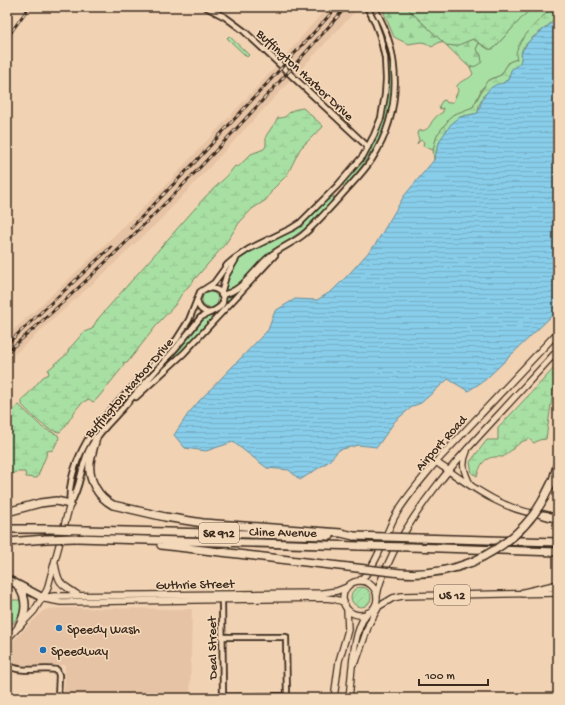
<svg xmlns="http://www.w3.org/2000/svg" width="565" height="705" viewBox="0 0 565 705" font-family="'Gochi Hand',sans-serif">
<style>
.built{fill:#e6c3a4}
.grass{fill:#a8e0a4;stroke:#728561}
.forest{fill:url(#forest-firs);stroke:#728561}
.wetland{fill:url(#wetland-marsh);stroke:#728561}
.garden{fill:url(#garden-furrows);stroke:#728561}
.water{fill:url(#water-rules);stroke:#698c98}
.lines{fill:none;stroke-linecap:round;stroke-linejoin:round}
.minor-casing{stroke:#3b2a1e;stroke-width:8}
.major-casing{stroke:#3b2a1e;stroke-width:8}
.highway-casing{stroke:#3b2a1e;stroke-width:10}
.minor{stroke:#f3d8ba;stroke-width:4.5}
.major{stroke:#f3d8ba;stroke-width:5.5}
.highway{stroke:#f3d8ba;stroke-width:7}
.rail-casing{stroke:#3b2a1e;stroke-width:3}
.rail{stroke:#f3d8ba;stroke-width:1.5;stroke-dasharray:4.5;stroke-linecap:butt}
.highway-bridge-casing{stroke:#3b2a1e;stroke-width:10;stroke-linecap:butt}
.highway-bridge{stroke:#f3d8ba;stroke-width:7}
.poi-dot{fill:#1f6fb2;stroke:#f3d8ba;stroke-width:1.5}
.labels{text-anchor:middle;stroke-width:3.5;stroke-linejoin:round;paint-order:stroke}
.shield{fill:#f3d8ba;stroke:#725e4d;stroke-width:1}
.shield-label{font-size:12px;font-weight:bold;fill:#3b2a1e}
.street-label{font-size:13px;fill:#3b2a1e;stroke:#f3d8ba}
.poi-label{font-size:13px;fill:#3b2a1e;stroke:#f3d8ba;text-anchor:start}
</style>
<defs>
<pattern id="forest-firs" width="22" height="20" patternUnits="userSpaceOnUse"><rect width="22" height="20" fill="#a8e0a4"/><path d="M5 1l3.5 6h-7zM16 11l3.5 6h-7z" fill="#92c08d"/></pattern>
<pattern id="wetland-marsh" width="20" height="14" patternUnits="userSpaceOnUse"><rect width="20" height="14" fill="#a8e0a4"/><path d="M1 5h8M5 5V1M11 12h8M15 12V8" fill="none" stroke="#92c08d"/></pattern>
<pattern id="garden-furrows" width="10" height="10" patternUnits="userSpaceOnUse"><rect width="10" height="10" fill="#a8e0a4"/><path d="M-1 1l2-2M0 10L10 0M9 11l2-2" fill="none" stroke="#92c08d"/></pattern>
<pattern id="water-rules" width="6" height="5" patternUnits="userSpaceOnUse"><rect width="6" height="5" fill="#88cde9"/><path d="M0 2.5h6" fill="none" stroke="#76b0c7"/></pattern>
</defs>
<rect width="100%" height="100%" fill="#f1d2b3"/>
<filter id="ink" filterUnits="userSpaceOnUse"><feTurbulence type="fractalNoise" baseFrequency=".025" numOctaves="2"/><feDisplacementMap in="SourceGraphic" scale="8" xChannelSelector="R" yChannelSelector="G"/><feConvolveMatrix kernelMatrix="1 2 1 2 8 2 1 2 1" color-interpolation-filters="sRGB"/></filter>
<g filter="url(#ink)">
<path class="built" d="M327 7H359L160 220 100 277 7 361V336L84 265 164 187 282 60Z
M66 608 192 609 190 698H64L65 665H17L7 658V648L8 646 43 611 48 609Z"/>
<path class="grass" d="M532 7H543L541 9 547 10 549 7H552L529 32 517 59 509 62 501 75 491 79 482 88 473 107 453 115 447 122 437 135 433 150 423 146 424 142 421 140 417 144 419 139 417 134 418 131C431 131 428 125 435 118 437 115 440 114 443 112V108L440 109 439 106 442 101 445 100 447 103 453 102 458 91 457 86C461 79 467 82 473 74L470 67 476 65 481 55 476 49 479 43 488 49H493Z
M373 13C381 21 386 38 389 49 400 105 383 145 345 186H343V183C389 135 404 74 373 13Z
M229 36 249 55 247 57 227 38Z
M334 196V199L303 230 266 256 238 286 230 290H225C227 277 232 266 242 257 259 244 281 238 299 227 313 218 320 204 334 196Z
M202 300a8 8 0 1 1 16 0a8 8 0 1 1-16 0Z
M235 293 236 294 185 350 147 383 186 340 201 320 220 311 224 304V296H230Z
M7 600H21V613L7 630Z"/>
<path class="forest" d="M384 7H406L444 43 439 42 432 47 426 43 421 42 408 44 394 37 384 13Z
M473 39 479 43 476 49 481 55 482 62 476 66 469 67 446 45 456 46Z"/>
<path class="wetland" d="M406 7H532L493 49H489L473 39 456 46 446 45Z
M552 7H558C558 23 540 30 530 40 528 42 524 46 522 50 520 55 523 60 519 65 513 70 509 72 508 80L485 94 479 105 478 113 460 117 440 140 434 160 433 150 437 135 447 122 452 115 473 107 487 81 501 75 509 62 517 59C510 45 543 17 552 7Z
M303 108 323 126 322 128 315 134 300 149 287 175 273 189 266 200 252 209 239 223 226 243 181 295 175 305 160 321 127 363 123 362 124 365 122 368 97 399 93 402 89 399C74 405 71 422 60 432 46 432 31 414 22 405V399L28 394 43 377 49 374 48 370 67 354 69 349 84 332 92 329 97 320 205 197 227 176 235 166 238 167 251 154 264 149 266 146V136L278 118C285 118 286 116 290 112 293 109 298 109 303 108Z
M558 364V373L553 391 546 439 539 440 534 443 529 439 521 442 503 457C486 456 482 460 477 476L472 473 470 462 487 440H498V428Z
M19 405 43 428 58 435 59 438 53 450 47 451 46 456 37 478 26 477 25 472H18L7 475V418L17 406Z"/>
<path class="garden" d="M351 597a10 10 0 1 1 20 0a10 10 0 1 1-20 0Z"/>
<path class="water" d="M558 12V310L485 380 468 391 448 379 421 403 413 406 395 421 377 447 358 445 339 450 328 462 300 480 289 470 267 468 233 442 206 451 185 448 174 435 188 414 200 400 268 330 275 311 295 299 317 300 332 291 349 274 375 245 404 196 434 160 440 140 451 124 460 117 478 113C482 99 487 84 504 83L506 80 507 81 508 80 511 70 519 64 521 60 522 51 529 41 553 22Z"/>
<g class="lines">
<g class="minor-casing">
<path id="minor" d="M206 7 225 17 244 31 368 147
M221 294 226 276 236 259
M221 295C243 292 254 269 270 256 280 248 293 243 303 235 316 224 327 211 339 198 350 185 363 173 372 159 402 112 402 55 374 7
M197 300C198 308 202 312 210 313
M136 397 184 353 275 255
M70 504C67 476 83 443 100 422L177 339 189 320 200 292 214 283 227 265 234 259 249 249 292 228 300 223 337 186 363 156 374 135 381 118 385 95 386 79 385 58 380 36 374 20 367 7
M70 504C82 486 80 464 91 446 99 432 111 421 122 409 148 379 176 350 200 318 208 312 232 308 220 292 217 289 213 288 208 288
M222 600 223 697 287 696
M222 637H286L287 698
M7 665C22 674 41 667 57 670L59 675 58 698"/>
</g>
<g class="major-casing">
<path id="major" d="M467 451C461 464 464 472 470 484
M436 462C469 485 505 513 547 515
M55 564C59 586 61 583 78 595
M343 598a17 17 0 1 1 34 0a17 17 0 1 1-34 0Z
M359 581C376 569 385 535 395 516 406 497 422 479 436 462L558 332
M377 596C379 580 387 567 393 553 418 504 453 464 490 424 512 400 535 375 558 350
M43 598 54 596 323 593 337 591 347 587
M45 599 61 602 325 598 334 599 344 602
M371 611 393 598 402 596 558 593
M7 639 34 611 47 590 70 504
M353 664 357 659 369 624 378 608
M334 698 339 661 348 630 347 609
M349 698C352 674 352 632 367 613"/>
</g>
<g class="highway-casing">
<path id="highway" d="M96 438C94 446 91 454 90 463 88 480 98 497 113 505L165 517 203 523 341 533 354 536
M544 498 553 480 558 463
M7 512 40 503 56 501 70 504
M544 515 558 519
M7 529H48
M84 530 330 536
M76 538 360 546
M416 538 558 542
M7 542 46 539
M161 545 348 567
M411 547 558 552
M401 573C426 575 449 571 472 562
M7 579 43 598
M18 586C27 598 27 612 19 626
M523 593 558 585"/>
</g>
<use href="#minor" class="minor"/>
<use href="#major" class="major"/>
<use href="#highway" class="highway"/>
<g class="rail-casing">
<path id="rail" d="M7 38 29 7
M131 228 197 160 337 7
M7 344 111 247
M7 352C129 247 240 128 346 7"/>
</g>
<use href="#rail" class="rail"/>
<g class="highway-bridge-casing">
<path id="highway-bridge" d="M48 529 84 530
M354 536 416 538
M46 539 76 538
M360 546 411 547
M472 562C503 548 528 528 544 498
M348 567 401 573"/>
</g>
<use href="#highway-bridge" class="highway-bridge"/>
</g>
</g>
<g class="poi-dot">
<circle cx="59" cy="628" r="4"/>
<circle cx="43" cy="650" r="4"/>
</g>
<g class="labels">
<g class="shield">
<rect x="199" y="523" width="40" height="20" rx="3"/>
<rect x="434" y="585" width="36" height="20" rx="3"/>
</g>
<g class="shield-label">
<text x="219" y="537">SR 912</text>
<text x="452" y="599">US 12</text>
</g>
<g class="street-label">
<text transform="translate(306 74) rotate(43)" y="5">Buffington Harbor Drive</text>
<text transform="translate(128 387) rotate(-49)" y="5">Buffington Harbor Drive</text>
<text transform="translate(440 442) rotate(-48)" y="5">Airport Road</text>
<text transform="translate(283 531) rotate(1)" y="5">Cline Avenue</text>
<text transform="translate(195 583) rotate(-1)" y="5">Guthrie Street</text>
<text transform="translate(211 648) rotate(-91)" y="5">Deal Street</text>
</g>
<g class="poi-label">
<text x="67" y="633">Speedy Wash</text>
<text x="51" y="655">Speedway</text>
</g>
</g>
<rect width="565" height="705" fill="none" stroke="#f3d8ba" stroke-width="24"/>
<rect x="12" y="12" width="541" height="681" fill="none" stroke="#3b2a1e" stroke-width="1.5" filter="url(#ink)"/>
<path d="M419 679v6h69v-6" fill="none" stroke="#3b2a1e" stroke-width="2"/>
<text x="425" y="679" font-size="12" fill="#3b2a1e" stroke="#f3d8ba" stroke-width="3" paint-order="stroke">100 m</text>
</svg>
